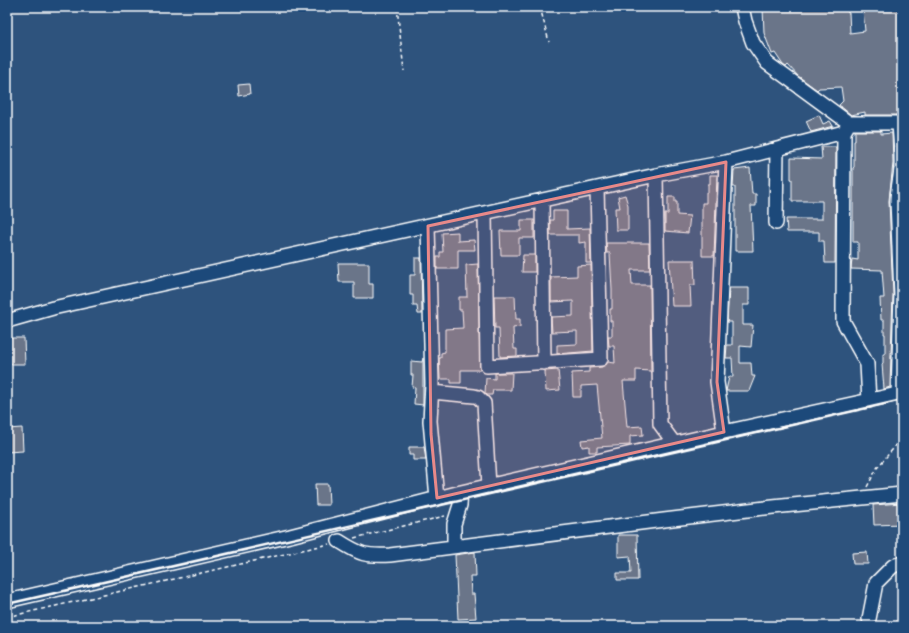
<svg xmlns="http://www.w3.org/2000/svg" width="909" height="633" viewBox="0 0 909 633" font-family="Mynerve,sans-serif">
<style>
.building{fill:#6a7589;stroke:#fff}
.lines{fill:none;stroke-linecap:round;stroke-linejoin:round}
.minor-casing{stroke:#fff;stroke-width:16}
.path{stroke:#fff;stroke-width:1.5;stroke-dasharray:4 3;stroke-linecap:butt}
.minor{stroke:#1f4a7a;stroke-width:13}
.rail{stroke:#fff;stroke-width:2.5}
.marked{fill:#e88989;fill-opacity:0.2;stroke:#e88989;stroke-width:3;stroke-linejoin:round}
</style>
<rect width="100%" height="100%" fill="#2e537d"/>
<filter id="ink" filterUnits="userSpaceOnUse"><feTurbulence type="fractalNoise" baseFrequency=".025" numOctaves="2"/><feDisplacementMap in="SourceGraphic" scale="8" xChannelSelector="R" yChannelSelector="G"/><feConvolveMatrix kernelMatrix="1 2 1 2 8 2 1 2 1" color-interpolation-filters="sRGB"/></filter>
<g filter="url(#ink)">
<path class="building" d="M770 7H822V8L847 7 848 13H849L850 33 865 31 863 10 867 9V7H897V10H902V80H901V89H900L901 115H865V112L851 115 839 105 843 101 841 87 819 88 817 90 798 76 788 65 786 67 783 65 775 53 772 54 764 33 763 8Z
M249 84 250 94 239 96 238 85Z
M819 115 823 124 830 121 833 126 811 132 806 121Z
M855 131H881V134L892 133 893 163 889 201 893 294 890 385V387L884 389 882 364 883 363V354H885V334H884V320H881L880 298H884L882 270 851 269 852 259 858 260V242H853V168L854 167V141H855Z
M821 147H836L835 263H825L824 241H819V232H787L786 219H822V201H792V179H791V158L822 159Z
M750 168 752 194H756V206H751L753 251H735V187H733L734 170Z
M710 175H717L714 256H702V203H706V192H708V184H710Z
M625 195 628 205V230H616L615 208H620L618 197Z
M668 197H675V202H677V215L690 216 688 233 665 231V214H668Z
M553 211H567V229L590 228 591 263H586V242L579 243V235H550V220H553Z
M521 220H534V238H519V255H501L500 231H521Z
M458 232V241L474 240 475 250H458V269H437V257H440V252H443L442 233Z
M606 243H649L650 270H631L632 285H650L651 373 650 371 636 370V381H623L627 427 642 426 643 435 630 436V445L597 447V452H589V446L582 447 581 440 602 438 597 385 581 386V397H573L572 373 589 372V368L602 367 608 362 615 363 614 346H609L608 336H612V321H610V309H612V290L610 253H607Z
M523 255H535V272H522Z
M415 258H421L422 314H418L417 306H413V295H410V275H415Z
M669 260H694L695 285H690L691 306H672Z
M338 263H369V284H373V298H354V282H339Z
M478 264 480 370H461V383H451V379H440L439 358H441V353L445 352V329L463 328 462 310H459V297H467L466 265Z
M591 265 593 351 557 354V345L577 344V331L552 332 551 317 573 316V301L551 302V277L577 276V266Z
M729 288H749V305H743V325H753L751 347 740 346V363H751L752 376H755L749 391H726L729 377H733L732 358H726L727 345H732V322H727Z
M494 296H515L516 319H520V327L513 328 514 349H517V356L500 357 499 328H495Z
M7 338H24L25 364H7Z
M423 358V405L414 404 415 388 412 387 413 375H411V361L422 362Z
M558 370 560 390 546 391 545 371Z
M495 373H512L511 390H493L492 395H487L485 393 486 378 495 379Z
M22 428 23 451 7 452V429Z
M409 447H424L426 460H413V455H409Z
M315 484H328L329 505H316Z
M902 503V524L874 525 873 505Z
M618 535H637L638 580H617V573H631L630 556 618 557Z
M475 552 476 576H470L471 594H474L476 618 458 619 455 555Z
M867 552 868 564H853L852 553Z"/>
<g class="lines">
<g class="minor-casing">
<path id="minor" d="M742 7 745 21 753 43 767 63 849 123
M656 175 660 424 674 443
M542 200 544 363
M485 213 487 366 601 359 597 188
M776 223 777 149
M428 226 432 384 430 421 437 498
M7 321 53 308 656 175 726 162 844 132
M432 392 474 396 478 397 484 403 489 486
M898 394 901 294 897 201C897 190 900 180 901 169 902 154 900 139 899 124
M869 401 867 364 843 321 844 132 849 123H902
M724 432 717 382 726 162
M339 541C361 555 365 556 390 555L664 520 773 507 902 494
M454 546V524L460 505 461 492
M7 601 290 536 461 492 724 432 902 393
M869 619 876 583 893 566 902 563"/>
</g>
<path class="path" d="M397 7 404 71
M540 7 549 42
M867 487 877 468 902 438
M354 538 445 516
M7 617 329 544"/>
<use href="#minor" class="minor"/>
<path class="rail" d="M7 604 902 400"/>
</g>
</g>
<path class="marked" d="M726 162 717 382 724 432 437 498 431 434 428 226Z"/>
<rect width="909" height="633" fill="none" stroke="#1f4a7a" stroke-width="24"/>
<rect x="12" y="12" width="885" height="609" fill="none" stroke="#fff" stroke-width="1.5" filter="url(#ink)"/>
</svg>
